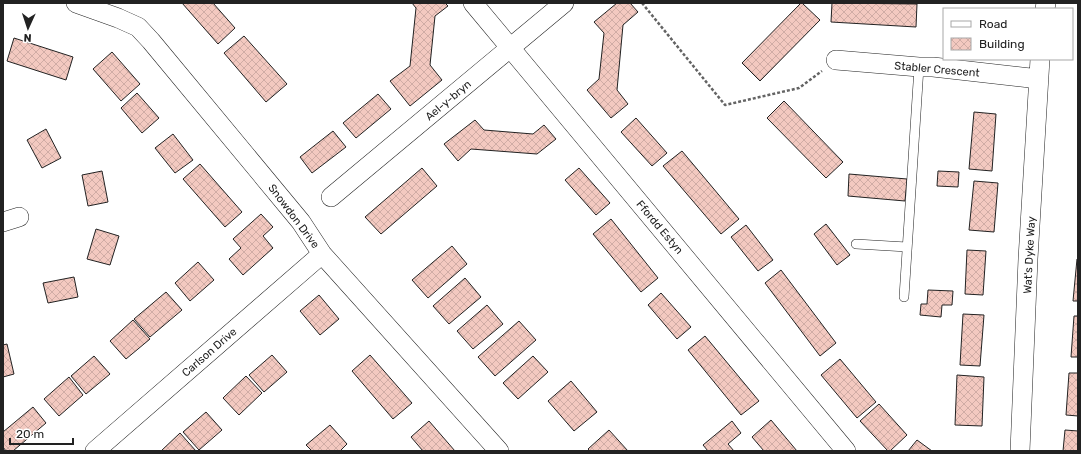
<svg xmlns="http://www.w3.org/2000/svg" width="1081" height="454" viewBox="0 0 1081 454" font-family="Rubik,sans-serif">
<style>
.building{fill:url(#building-cross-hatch);stroke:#222}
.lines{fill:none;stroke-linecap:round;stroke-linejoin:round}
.service-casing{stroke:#222;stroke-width:10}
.minor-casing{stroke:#222;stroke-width:20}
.path{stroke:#646464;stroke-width:2.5;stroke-dasharray:3 2;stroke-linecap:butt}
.service{stroke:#fff;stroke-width:9}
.minor{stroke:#fff;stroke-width:19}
.labels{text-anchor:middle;stroke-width:3;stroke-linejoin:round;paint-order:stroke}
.street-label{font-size:11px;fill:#222;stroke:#fff}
</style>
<defs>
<pattern id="building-cross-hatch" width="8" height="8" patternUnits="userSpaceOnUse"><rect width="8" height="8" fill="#f3c9c0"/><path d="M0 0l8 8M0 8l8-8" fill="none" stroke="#d0aca5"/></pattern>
</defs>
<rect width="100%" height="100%" fill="#fff"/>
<path class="building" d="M182 3H213L235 28 218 44Z
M412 3H445L448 6 435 16 430 65 442 80 410 106 390 81 410 66 416 8Z
M617 3H630L638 12 623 25 617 90 628 104 611 118 587 90 599 79 604 33 594 22Z
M801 3H802L820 20 760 81 742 63Z
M832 3 917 4 916 27 831 22Z
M244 36 287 84 266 102 224 53Z
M14 38 73 57 66 80 7 61Z
M112 52 140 84 121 101 93 69Z
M137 93 159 118 142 133 121 108Z
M378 94 391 109 356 138 343 123Z
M784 101 843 162 826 178 767 118Z
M974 112 996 114 992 171 969 169Z
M636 118 667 153 652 166 621 132Z
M475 120 484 130 533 134 544 125 556 139 537 154 471 149 458 161 444 144Z
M46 129 61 158 42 168 27 140Z
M333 131 346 147 312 173 300 157Z
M173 134 193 160 175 173 155 148Z
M682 151 739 219 721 234 663 166Z
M200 164 242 212 225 227 183 179Z
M422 168 437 186 381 234 365 217Z
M579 168 610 203 596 215 565 180Z
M102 171 108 202 88 206 82 175Z
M938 171 959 172 958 187 937 186Z
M849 174 907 179 905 201 848 196Z
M974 181 998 183 994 232 969 230Z
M261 214 273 227 263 236 273 248 243 275 229 259 241 248 233 239Z
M611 219 658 278 641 292 593 234Z
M826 224 850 255 837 265 814 234Z
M746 225 773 260 758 271 731 237Z
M96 229 119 236 110 265 87 259Z
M452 246 467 264 428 298 412 280Z
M967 250 986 251 983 295 965 294Z
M1077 259H1078V301H1073Z
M198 262 214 280 190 301 175 283Z
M781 270 836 343 820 356 765 283Z
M74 277 78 297 48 303 43 283Z
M465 278 481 297 449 324 433 306Z
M928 290 953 291 952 305H942L941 317 920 315 921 304H927Z
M166 292 182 310 150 337 134 319Z
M661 293 691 327 677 339 648 305Z
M319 295 339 319 320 335 300 311Z
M487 305 503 324 473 349 457 331Z
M963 314 984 315 980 366 960 365Z
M1074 316H1078V357H1071Z
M133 320 150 339 126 359 110 341Z
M519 321 536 340 495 376 478 357Z
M705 336 759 401 741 415 688 350Z
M7 344 14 374 3 377V345Z
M272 355 287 372 264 392 249 375Z
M370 355 412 403 393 419 352 371Z
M94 356 110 374 86 394 71 376Z
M533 356 548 372 518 399 503 383Z
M840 359 876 402 857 418 821 375Z
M1069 373H1078V416L1066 415Z
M957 375 984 377 982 426 955 425Z
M246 376 262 393 239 415 223 398Z
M69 377 83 395 59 416 44 399Z
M571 381 597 412 574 431 548 401Z
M879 404 907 435 890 451H888L860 421Z
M33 407 46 423 13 451H6L3 447V432Z
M206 412 222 430 199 450 183 432Z
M771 420 797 451H764L752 437Z
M429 421 455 451H423L411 437Z
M732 421 741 433 728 444 734 451H708L703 445Z
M330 425 347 444 340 451H312L306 445Z
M609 430 628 451H590L588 449Z
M1065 430 1078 431V451H1063Z
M180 433 196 451H161Z
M917 440 932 451H908Z"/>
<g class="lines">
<g class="service-casing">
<path id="service" d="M856 244 907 247
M904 297 919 67"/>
</g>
<g class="minor-casing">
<path id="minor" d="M76 3 118 18 138 27 151 41 301 222 322 254 499 451
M473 3 846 451
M1045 9 1046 3
M836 60 919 67H933L1039 79
M331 197 564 3
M3 222 19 217
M95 451 322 254
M1020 451 1028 259 1040 59"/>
</g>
<path class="path" d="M642 3 725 105 799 88 822 71"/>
<use href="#service" class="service"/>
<use href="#minor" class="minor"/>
</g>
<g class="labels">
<g class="street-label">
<text transform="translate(937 69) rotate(5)" y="4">Stabler Crescent</text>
<text transform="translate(448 100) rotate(-40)" y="4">Ael-y-bryn</text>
<text transform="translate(294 216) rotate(53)" y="4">Snowdon Drive</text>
<text transform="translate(660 227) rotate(50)" y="4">Ffordd Estyn</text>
<text transform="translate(1029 255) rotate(-87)" y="4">Wat's Dyke Way</text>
<text transform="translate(209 352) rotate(-41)" y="4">Carlson Drive</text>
</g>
</g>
<rect width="1081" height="454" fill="none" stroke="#222222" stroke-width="8"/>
<rect x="943" y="8" width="130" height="52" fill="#ffffff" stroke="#a7a7a7"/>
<rect x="951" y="21" width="20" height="6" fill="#ffffff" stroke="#a7a7a7"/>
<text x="979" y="28" font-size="12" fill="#222222">Road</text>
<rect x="951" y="38" width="20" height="12" fill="url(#building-cross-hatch)" stroke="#a7a7a7"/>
<text x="979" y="48" font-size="12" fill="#222222">Building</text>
<g transform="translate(28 28) rotate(183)" stroke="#ffffff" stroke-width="3" paint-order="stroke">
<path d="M0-3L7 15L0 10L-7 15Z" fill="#222222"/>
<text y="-6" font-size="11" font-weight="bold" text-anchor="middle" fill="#222222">N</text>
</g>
<path d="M10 438v6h63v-6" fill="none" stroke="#222222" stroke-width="2"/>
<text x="16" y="438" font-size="12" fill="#222222" stroke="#ffffff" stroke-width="3" paint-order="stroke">20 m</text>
</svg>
